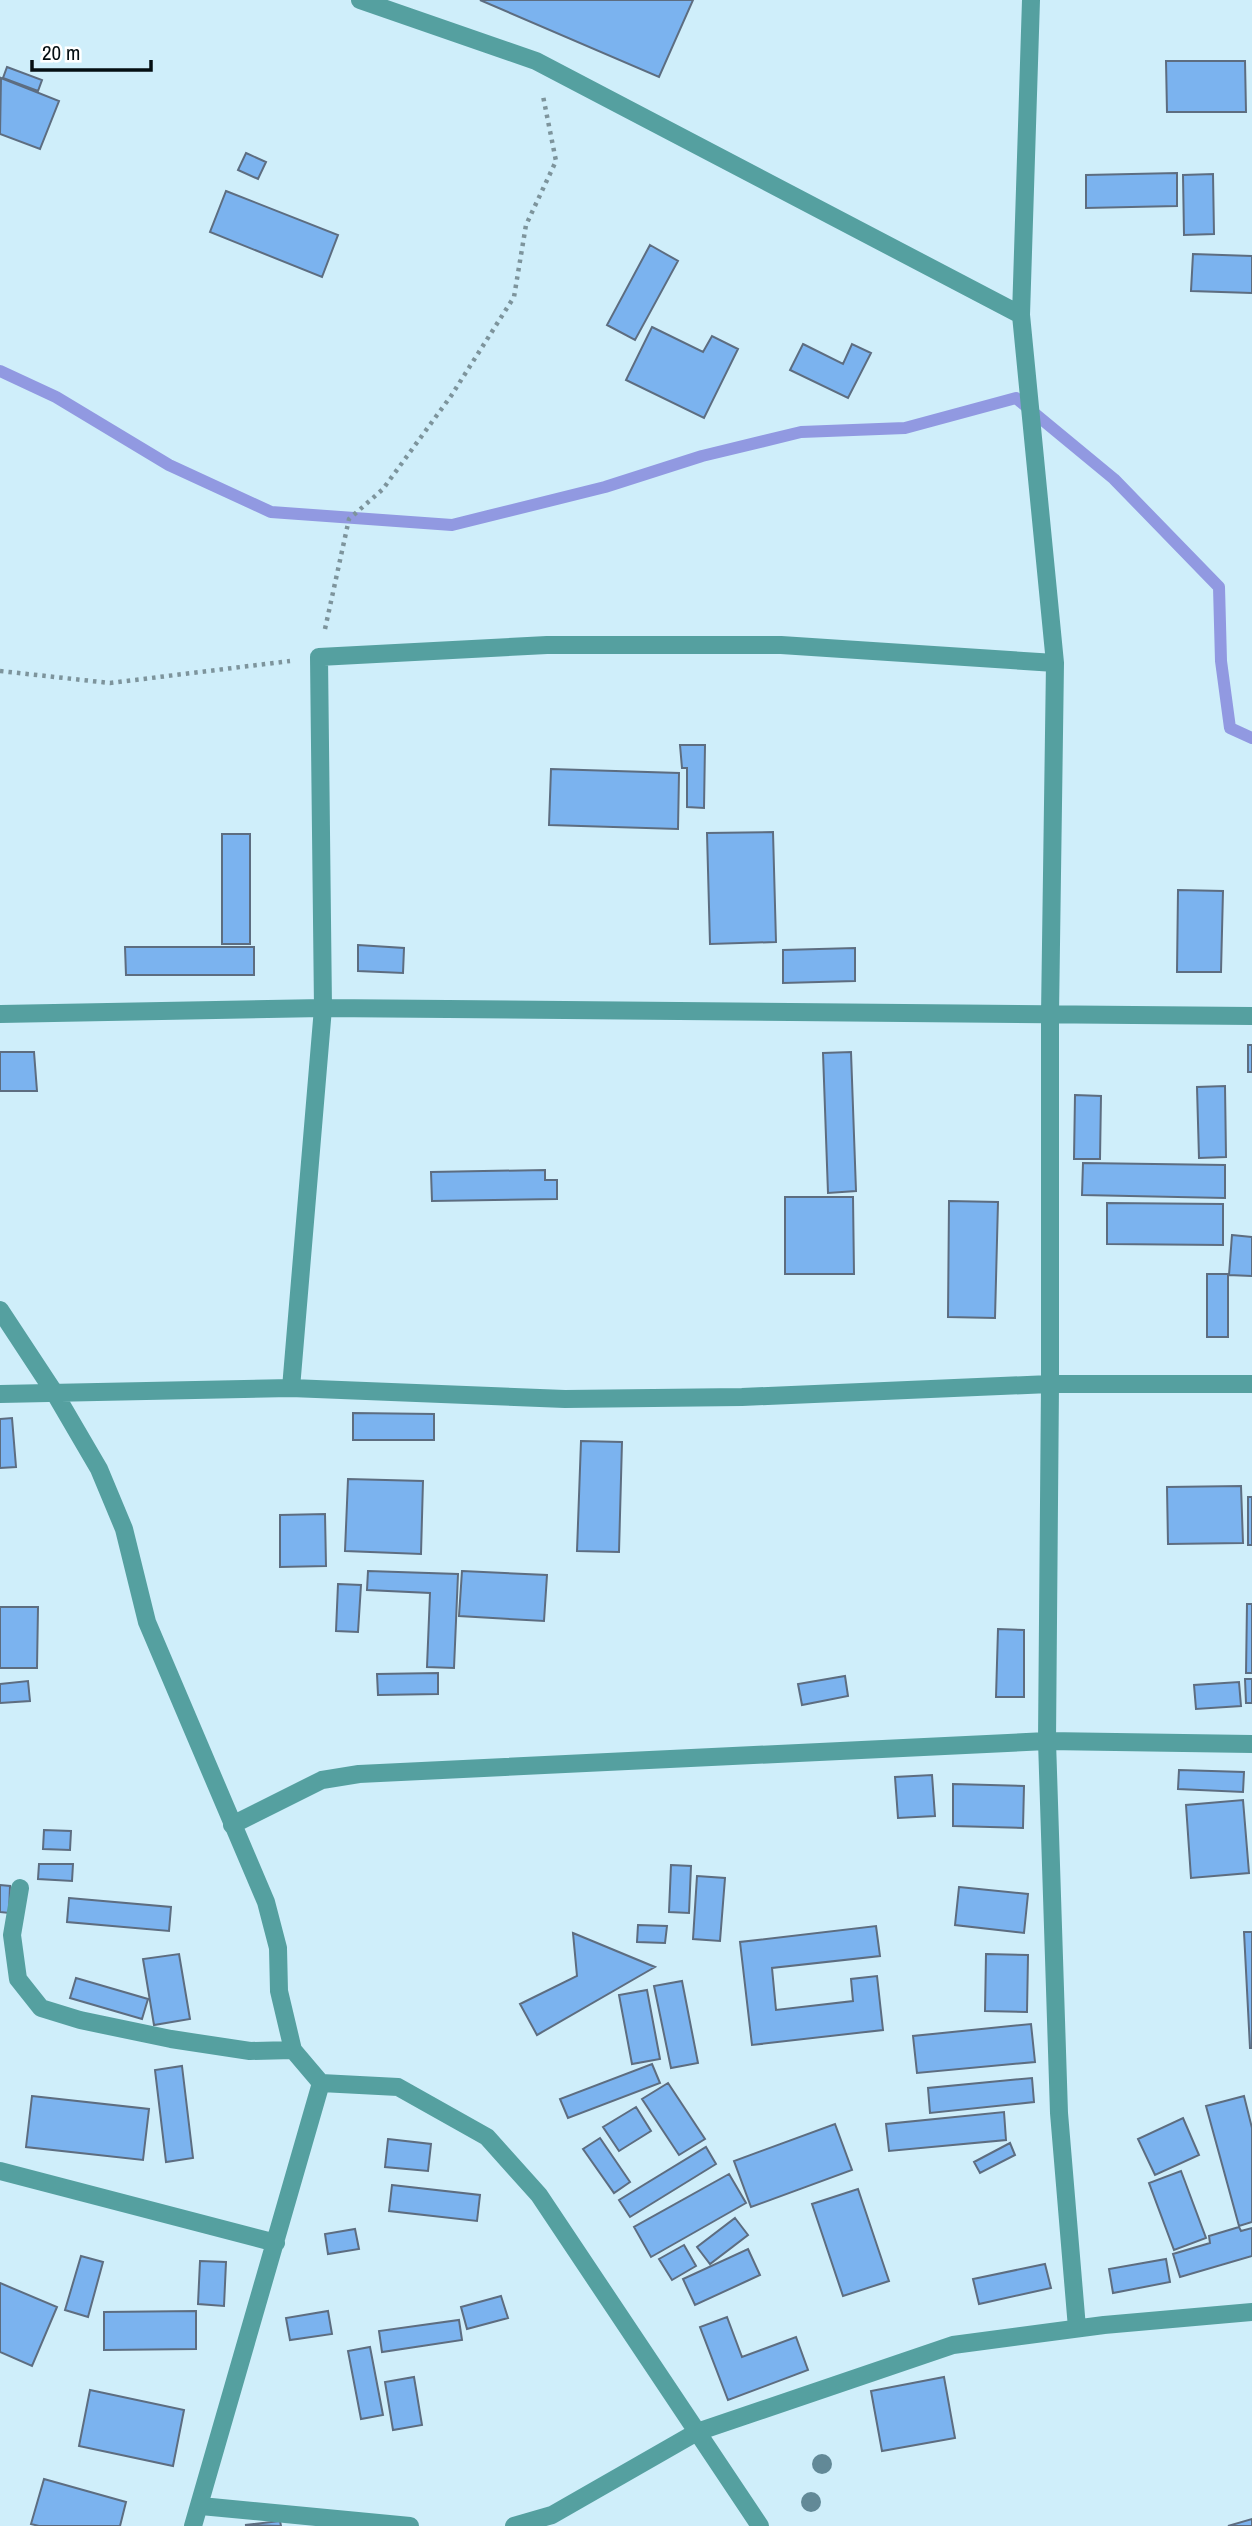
<svg xmlns="http://www.w3.org/2000/svg" width="1252" height="2526" viewBox="0 0 1252 2526" font-family="'Archivo Narrow',sans-serif">
<style>
.lines{fill:none;stroke-linecap:round;stroke-linejoin:round}
.stream{stroke:#9199e1;stroke-width:12}
.building{fill:#7bb3ef;stroke:#5d6d80;stroke-width:2}
.path{stroke:#7d949c;stroke-width:4.5;stroke-dasharray:3.5 5;stroke-linecap:butt}
.street{stroke:#55a0a0;stroke-width:18}
.tree{fill:#628997}
</style>
<rect width="100%" height="100%" fill="#cfeefa"/>
<g class="lines">
<path class="stream" d="M0 371 56 397 169 465 271 512 452 525 605 487 702 456 801 432 905 428 1016 398 1114 479 1219 587 1221 661 1230 728 1252 738"/>
</g>
<path class="building" d="M480 0H693L659 77Z
M1166 61H1245L1246 112H1167Z
M7 67 42 80 38 91 3 78Z
M1 78 59 101 40 149 0 134Z
M246 153 266 162 258 179 238 170Z
M1177 173V206L1086 208V175Z
M1213 174 1214 234 1184 235 1183 175Z
M226 191 338 235 322 277 210 232Z
M650 245 678 261 635 340 607 325Z
M1193 254 1252 256V293L1191 291Z
M652 327 703 352 712 336 738 349 704 418 626 380Z
M803 344 843 364 852 344 871 353 848 398 790 370Z
M680 745H705L704 808 687 807V768H682Z
M551 769 679 773 678 829 549 825Z
M773 832 776 942 710 944 707 833Z
M222 834H250V944H222Z
M1178 890 1223 891 1221 972H1177Z
M358 945 404 948 403 973 358 971Z
M125 947H254V975H126Z
M855 948V981L783 983V950Z
M1248 1045H1252V1072H1248Z
M0 1052H34L37 1091H0Z
M851 1052 856 1191 828 1193 823 1053Z
M1225 1086 1226 1157 1199 1158 1197 1087Z
M1075 1095 1101 1096 1100 1159H1074Z
M1083 1163 1225 1165V1198L1082 1195Z
M545 1170V1180H557V1199L432 1201 431 1172Z
M785 1197H853L854 1274H785Z
M949 1201 998 1202 995 1318 948 1317Z
M1107 1203 1223 1204V1245L1107 1244Z
M1232 1235 1252 1237V1276L1229 1275Z
M1207 1274H1228V1337H1207Z
M353 1413 434 1414V1440H353Z
M12 1418 16 1467 0 1468V1419Z
M581 1441 622 1442 619 1552 577 1551Z
M348 1479 423 1481 421 1554 345 1551Z
M1241 1486 1243 1543 1168 1544 1167 1487Z
M1248 1497H1252V1545H1248Z
M325 1514 326 1566 280 1567V1515Z
M368 1571 458 1574 454 1668 427 1667 430 1593 367 1590Z
M462 1571 547 1575 544 1621 459 1616Z
M338 1584 361 1585 358 1632 336 1631Z
M1247 1604H1252V1673H1246Z
M0 1607H38L37 1668H0Z
M998 1629 1024 1630V1697H996Z
M438 1673V1694L378 1695 377 1674Z
M845 1676 848 1696 802 1705 798 1684Z
M1245 1679H1252V1703H1246Z
M28 1681 30 1701 0 1703V1684Z
M1239 1682 1241 1706 1196 1709 1194 1685Z
M1179 1770 1244 1772 1243 1792 1178 1789Z
M932 1775 935 1816 898 1818 895 1777Z
M953 1784 1024 1786 1023 1828 953 1826Z
M1243 1800 1249 1873 1191 1878 1186 1805Z
M44 1830 71 1831 70 1850 43 1849Z
M39 1864H73L72 1881 38 1879Z
M671 1865 691 1866 689 1913 669 1912Z
M697 1876 725 1878 720 1941 693 1939Z
M0 1885 10 1886 9 1913 0 1912Z
M959 1887 1028 1894 1024 1933 955 1925Z
M69 1898 171 1907 169 1931 67 1922Z
M638 1925 667 1926 665 1943 637 1942Z
M876 1926 880 1956 772 1968 776 2010 853 2001 851 1979 877 1976 883 2030 752 2045 740 1942Z
M1244 1932H1252V2048H1250Z
M573 1933 655 1967 537 2035 520 2004 577 1976Z
M179 1954 190 2019 154 2025 143 1959Z
M986 1954 1028 1955 1027 2012 985 2011Z
M76 1978 148 1999 142 2019 70 1998Z
M682 1981 698 2063 671 2068 654 1986Z
M647 1990 660 2059 632 2064 619 1995Z
M1031 2024 1035 2062 917 2073 913 2036Z
M652 2064 660 2083 568 2118 560 2099Z
M182 2066 193 2158 166 2162 155 2070Z
M1032 2078 1034 2102 930 2113 928 2088Z
M668 2083 705 2139 679 2155 642 2099Z
M32 2096 149 2109 143 2160 26 2147Z
M1244 2096 1252 2128V2222L1239 2226 1206 2106Z
M636 2107 651 2131 619 2151 603 2127Z
M1004 2112 1006 2140 889 2151 886 2124Z
M1183 2118 1199 2155 1155 2175 1138 2139Z
M835 2124 852 2170 751 2207 734 2161Z
M600 2138 630 2182 614 2193 583 2149Z
M388 2139 431 2144 428 2171 385 2167Z
M1010 2143 1015 2155 980 2173 974 2162Z
M706 2147 716 2164 630 2217 619 2200Z
M1181 2171 1206 2238 1174 2250 1149 2183Z
M729 2174 746 2203 651 2257 634 2227Z
M392 2185 480 2195 477 2221 389 2211Z
M858 2189 889 2281 843 2296 812 2204Z
M735 2218 748 2235 710 2264 697 2247Z
M1239 2227 1241 2231 1252 2228V2256L1180 2277 1173 2254 1210 2243 1209 2236Z
M355 2229 359 2249 328 2254 325 2234Z
M684 2245 696 2266 672 2280 659 2259Z
M748 2249 760 2275 695 2305 683 2279Z
M81 2256 103 2262 88 2317 65 2310Z
M1166 2259 1170 2282 1113 2293 1109 2269Z
M200 2261 226 2262 224 2306 198 2304Z
M1045 2264 1051 2288 979 2304 973 2279Z
M0 2283 57 2307 32 2366 0 2352Z
M501 2296 508 2318 467 2329 461 2307Z
M196 2311V2349L104 2350V2312Z
M328 2311 332 2334 290 2340 286 2318Z
M727 2317 742 2357 796 2337 808 2370 728 2400 700 2327Z
M459 2320 462 2340 382 2352 379 2331Z
M370 2347 383 2415 361 2419 348 2351Z
M414 2377 422 2425 393 2430 385 2382Z
M944 2377 955 2438 882 2451 871 2391Z
M90 2390 184 2410 173 2466 79 2446Z
M44 2479 126 2502 120 2526H39L31 2524Z
M1252 2519V2526H1228Z
M280 2521 281 2526 245 2525Z"/>
<g class="lines">
<path class="path" d="M325 629 349 519 383 489 451 396 514 297 526 225 556 161 543 96
M0 671 110 683 290 661"/>
<path class="street" d="M360 0 536 61 1021 315
M1031 0 1021 315 1055 663 1050 1015V1384L1047 1741 1059 2113 1077 2328
M0 1014 323 1008 1252 1016
M0 1310 54 1392 99 1469 124 1529 147 1622 266 1902 278 1948 279 1991 293 2050 321 2083 398 2087 487 2137 539 2195 760 2526
M291 1388 323 1008 319 657 547 645H781L1055 663
M0 1394 291 1388 565 1399 742 1397 1050 1384H1252
M232 1825 322 1780 359 1774 1047 1741 1252 1744
M20 1888 12 1935 18 1979 41 2008 80 2020 171 2039 250 2051 293 2050
M0 2171 276 2243
M201 2506 410 2526
M193 2526 321 2083
M514 2526 552 2515 697 2432 953 2345 1104 2325 1252 2312"/>
</g>
<g class="tree">
<circle cx="822" cy="2464" r="10"/>
<circle cx="811" cy="2502" r="10"/>
</g>
<path d="M32 60v10h119v-10" fill="none" stroke="#040e12" stroke-width="3.5"/>
<text x="42" y="60" font-size="21" fill="#040e12" stroke="#ffffff" stroke-width="5" paint-order="stroke">20 m</text>
</svg>
